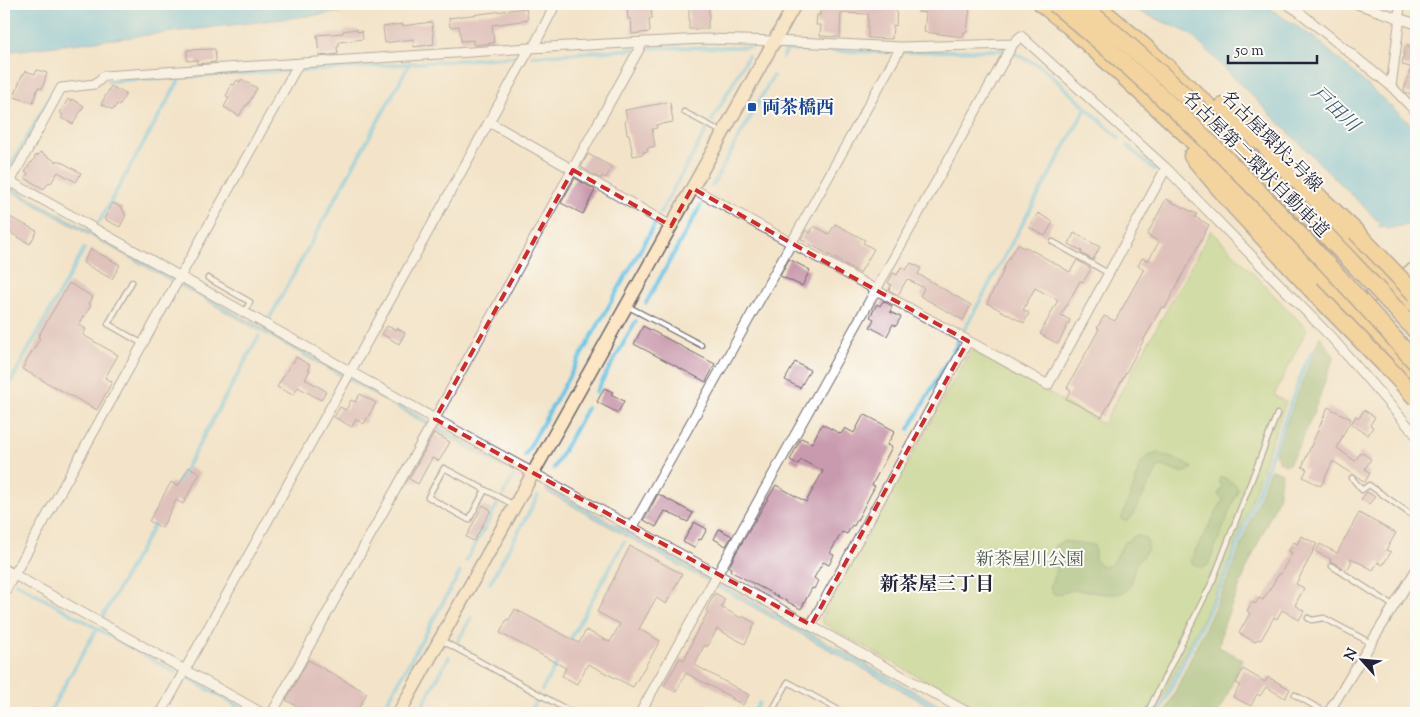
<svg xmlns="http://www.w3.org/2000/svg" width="1420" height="717" viewBox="0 0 1420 717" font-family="'Sorts Mill Goudy','Noto Serif JP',serif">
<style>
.green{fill:#aad37e;stroke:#667a5c}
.forest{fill:#87b56d;stroke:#546c54}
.water{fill:#68c5e6;stroke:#457490}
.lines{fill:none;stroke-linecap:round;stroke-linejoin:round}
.stream{stroke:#68c5e6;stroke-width:4}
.building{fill:#c99aad}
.lane-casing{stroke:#6b666d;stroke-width:7}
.street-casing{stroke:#6b666d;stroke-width:11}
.secondary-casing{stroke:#6b666d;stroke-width:15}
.highway-casing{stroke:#6b666d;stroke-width:19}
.lane{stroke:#fff;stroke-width:4.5}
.street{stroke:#fff;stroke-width:9}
.secondary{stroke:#fce6c4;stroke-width:12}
.highway{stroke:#f7c06c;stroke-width:16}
.highway-bridge-casing{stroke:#6b666d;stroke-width:19;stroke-linecap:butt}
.highway-bridge{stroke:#f7c06c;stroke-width:16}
.marked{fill:none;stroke:#d62828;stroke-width:4;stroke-dasharray:10 6;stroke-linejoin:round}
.transit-dot{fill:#1a4fb4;stroke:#fdfcf7;stroke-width:2}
.labels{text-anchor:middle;stroke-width:4;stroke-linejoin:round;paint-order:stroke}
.transit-label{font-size:18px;font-weight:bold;fill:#164399;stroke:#fdfcf7;text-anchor:start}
.street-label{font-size:18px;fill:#22223b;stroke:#fdfcf7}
.park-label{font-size:18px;fill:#4b574f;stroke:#fdfcf7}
.water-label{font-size:19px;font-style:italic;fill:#3a5b77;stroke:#fdfcf7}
.neighbourhood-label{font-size:19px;font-weight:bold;fill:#22223b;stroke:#fdfcf7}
</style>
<rect width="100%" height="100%" fill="#fdfcf7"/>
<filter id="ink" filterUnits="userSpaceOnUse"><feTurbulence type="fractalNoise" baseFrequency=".02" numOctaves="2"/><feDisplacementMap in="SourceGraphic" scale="10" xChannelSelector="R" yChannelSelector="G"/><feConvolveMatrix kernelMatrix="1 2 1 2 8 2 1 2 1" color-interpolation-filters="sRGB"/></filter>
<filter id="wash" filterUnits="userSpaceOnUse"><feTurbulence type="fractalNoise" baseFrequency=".0096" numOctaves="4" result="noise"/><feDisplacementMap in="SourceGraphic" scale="20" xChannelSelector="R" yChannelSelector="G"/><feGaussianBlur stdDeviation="1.12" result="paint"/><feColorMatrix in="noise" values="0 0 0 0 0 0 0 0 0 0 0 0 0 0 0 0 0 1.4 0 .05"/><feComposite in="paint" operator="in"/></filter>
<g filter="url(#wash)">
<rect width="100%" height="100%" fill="#f3e4c9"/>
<path class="green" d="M1211 230 1307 329 1274 395 1286 402 1226 571 1155 713H983L822 623 821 618 969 353 975 351 1103 424Z"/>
<path class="forest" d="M1320 336 1334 356C1321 392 1309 431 1289 464L1285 465 1279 461 1275 453Z
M1158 453C1170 458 1184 460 1192 468 1183 479 1170 466 1159 466L1131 518 1126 521 1122 520V517L1135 483 1139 466 1146 457Z
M1270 469 1275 470 1282 473 1278 499 1247 568 1223 627 1219 647 1242 659 1227 696 1218 713H1165L1232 570Z
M1223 477 1236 485 1238 490 1208 565 1202 568 1193 564 1190 560 1223 500 1218 495 1222 486 1219 482 1220 478Z
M1138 535C1142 537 1148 539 1148 545 1148 553 1140 558 1136 564 1131 573 1135 586 1124 592 1112 598 1089 590 1075 590 1067 590 1055 600 1051 590 1049 585 1053 581 1054 576 1056 569 1057 562 1057 556 1057 552 1054 550 1055 545L1064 541 1094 545 1095 551V560C1112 577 1116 555 1124 543 1130 541 1132 536 1138 535Z"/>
<path class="water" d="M4 4H408L4 52Z
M1082 4H1263L1316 39 1416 129V225H1404L1387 229 1382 226 1380 227 1378 226 1380 223 1189 33 1134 9Z
M4 183 514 469 513 473 4 187Z
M548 487 953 713H942L546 491Z"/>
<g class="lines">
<path class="stream" d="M644 48 750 47
M785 50 894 52
M902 52 1003 50
M1015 54 1042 67 1119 138
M532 56 636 49
M783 57 787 50
M303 71 520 56
M108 81 286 71
M712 121 748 56
M1128 146 1155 170
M6 174 59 81
M712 186 773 76
M660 213 707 129
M99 222 181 77
M646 303 701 205
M269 319 410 63
M963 332 1086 108
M596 392 636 321
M4 394 84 249
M909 429 958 342
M525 455 656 222
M554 468 587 408
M174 490 259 336
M503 495 513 477
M466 561 497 505
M4 575 5 576
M16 583 175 672
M490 583 538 496
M103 616 157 520
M458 641 471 618
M568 643 624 542
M186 677 250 713
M542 690 559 660
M49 713 97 628
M381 713 460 572
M418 713 449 657
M529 713 536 701
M753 713 759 703
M1159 713 1229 569 1304 368 1312 352"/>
</g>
<g id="blocks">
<path class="building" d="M633 4H651L652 19H649L650 32 632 34 631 19H628L627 5H633Z
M689 4H708V6H709V20H708V29H689Z
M836 4H897L896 26 893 25 892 39 868 38V14L841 13 840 37 820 36 821 25H816L817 15H820V8H836Z
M919 4H966V7H970L967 32H964L963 37 924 32 926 13 918 12Z
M526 8 528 20 492 25 494 43 473 45V40L461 41 459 26 450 27 449 18Z
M432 22 434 44 414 47 413 39 385 43 383 27 402 24V26Z
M357 29V32L362 31 363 39 339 42V46L337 47 338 54 319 56 317 35 343 33V31Z
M1405 46 1416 48V96L1406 93 1404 90 1411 67 1402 65Z
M215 49 216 62 197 64V60L187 61V50Z
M37 70 47 73 42 89 38 87 33 103 14 97 22 75H24L25 71 35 74Z
M241 79 257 88 247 106 246 105 239 116 224 107 229 98 226 96 232 84 234 85 237 80 240 82Z
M111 86 126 94 119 106 117 104 113 110 101 104Z
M68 99 71 101 72 99 84 106 73 124 61 118 63 115 60 113Z
M670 102 673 122 656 125 657 128 652 129 655 146 647 148 648 151 643 152V154L633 156 629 134H627L625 120H627L625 110Z
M40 152 57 162 58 160 81 173 76 182 58 172 51 183 49 182 44 189 25 178 28 173 25 172 31 162 32 163 36 155 38 156Z
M588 154 612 167 606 178 602 176 601 179 581 167Z
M575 178 595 190 583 214 561 203Z
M1166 199 1197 214 1195 217 1209 225 1165 308 1162 306 1102 417 1066 399 1071 390 1067 388 1099 329 1097 328 1104 316 1115 321 1144 269 1138 266 1142 258 1148 261 1159 242 1147 235Z
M113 203 123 208 122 210 125 212 124 214 126 215 120 227 104 219Z
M1038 213 1053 222 1045 236 1029 227Z
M4 214 37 231 30 244 4 229Z
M835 224 865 240 863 243 874 249 860 273 801 239 806 230 810 233 814 226 829 234Z
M1074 233 1100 247 1093 260 1081 253 1082 251 1069 244Z
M1018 244 1024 248 1026 247 1070 272 1077 260 1091 269 1083 282 1080 281 1061 315 1070 320 1058 344 1040 334 1058 300 1035 288 1023 310 1029 313 1024 323 987 303 1003 272H1002L1006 263Z
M91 249 120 265 112 279 83 263Z
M789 259 810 270 802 286 780 276Z
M911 263 921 268 918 274 971 305 963 320 920 296 924 288 907 279 898 295 889 290 891 284 888 283 893 273 897 275 901 267 906 270Z
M69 283 93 297 89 304 91 305 79 325 86 329 83 335 118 355 105 378 112 382 97 410 22 369 40 338 38 337Z
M883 301 892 306 890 312 901 317 896 326 893 324 887 336 870 327 874 319 870 317 877 304 880 306Z
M387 326 396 330 397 328 405 333 399 344 382 334Z
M643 326 715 364 706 382 634 344Z
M296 357 310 365 308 369 310 370 305 379 326 391 321 400 298 387 293 395 277 387 292 362 293 363Z
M795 362 810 370 800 388 785 380Z
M604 388 613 392 611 394 624 401 618 413 597 402Z
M360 394 376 403 364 424 356 419 352 427 334 417 340 407 346 410 351 400 355 402Z
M1328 407 1351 419 1337 448 1355 461 1361 452 1371 459 1365 469 1370 473 1365 482 1333 461 1321 486 1303 477 1307 469 1302 467Z
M1364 410 1375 417 1370 425 1373 427 1368 435 1351 424 1356 416 1359 418Z
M864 414 895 431 887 445 892 447 872 485 875 486 854 526 852 525 847 534 842 532 830 553 834 555 829 565 823 562 814 578 818 581 814 589 812 588 801 609 730 571 731 568 729 567 737 551 776 485 806 502 823 471 801 460 798 464 790 460 801 438 812 443 822 424 841 434 845 428 854 433Z
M434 433 450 442 439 461 432 458 418 484 409 479Z
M189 467 200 473 183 504 176 500 162 528 149 521 171 482 178 486Z
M1367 492 1375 497 1369 504 1361 499Z
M658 494 693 513 688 522 665 511 656 527 644 520Z
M483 505 491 510 474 541 466 537Z
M1359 513 1396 533 1386 550 1391 552 1383 565 1378 562 1373 570 1351 558 1350 560 1352 561 1348 569 1346 568 1345 570 1334 563 1330 562 1331 559 1316 552 1320 544 1337 553Z
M694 522 707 529 701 540 699 539 694 548 683 542Z
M719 529 732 536 726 546 714 539Z
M1301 536 1317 544 1296 584 1304 588 1295 605 1304 611 1299 620 1282 610 1277 619 1274 617 1261 640 1258 639 1255 642 1239 633 1250 613 1247 611 1252 602 1255 604 1259 598 1263 600 1279 574 1280 575 1292 553 1289 551 1294 542 1297 544Z
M630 546 682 574 666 604 656 598 639 629 660 641 633 687 588 664 577 684 562 676 566 668 500 633 507 619 509 620 515 609 579 643 586 630 610 642 620 624 597 612Z
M715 593 725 599 721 607 741 618 742 616 755 623 745 644 717 629 708 646H704L695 665 749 695 743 705 732 699 733 698 686 673 676 692 664 686 680 658 684 660 693 641 692 640 708 612 706 610Z
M308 660 367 693 356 713H308L286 700Z
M1243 669 1265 682 1268 677 1290 689 1285 698 1266 687 1260 696 1257 694 1251 706 1233 697 1240 685 1236 683Z"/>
</g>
</g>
<g filter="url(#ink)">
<use href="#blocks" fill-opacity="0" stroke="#6b666d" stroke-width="1"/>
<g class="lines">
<g class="lane-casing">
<path id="lane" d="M684 112 722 132
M1053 242 1108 273
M208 278 250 302 244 313
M132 282 108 324 143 344
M627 306 701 345
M1352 478 1362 490 1369 485 1416 518
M485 490 469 520 428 497 444 468 514 505
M1332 566 1394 606
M1308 618 1312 620 1324 618 1371 643
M441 640 573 713
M1295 695 1327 713
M771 713 788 682 844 713
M1147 713 1213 580 1277 414"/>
</g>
<g class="street-casing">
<path id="street" d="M1287 4 1298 11 1391 86 1416 112
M1357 4 1416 24
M1398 18 1401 4
M533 48 553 9V4
M1391 86 1400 18
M489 122 671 226
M4 178 435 419 969 713
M692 188 1048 385 1166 168
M4 193 61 88 95 84 104 76 530 48 703 39 775 41 901 47 1013 44
M632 528 901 47
M4 569 262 713
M4 593 299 63
M811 625 968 341
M161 713 530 48
M272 713 643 42
M640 713 1013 44 1021 36 1166 168 1332 338 1416 435
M1328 713 1416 570"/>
</g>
<g class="secondary-casing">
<path id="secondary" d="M1355 307 1389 284 1416 268
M399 713 795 4"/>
</g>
<g class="highway-casing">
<path id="highway" d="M1042 4 1069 26 1188 136 1276 231 1363 319 1395 352 1416 378
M1094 4C1148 47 1197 95 1246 143
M1223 106 1356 232
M1192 156 1236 208 1311 289
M1267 164 1373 268 1416 312"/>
</g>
<use href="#lane" class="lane"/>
<use href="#street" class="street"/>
<use href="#secondary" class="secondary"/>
<use href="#highway" class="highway"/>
<g class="highway-bridge-casing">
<path id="highway-bridge" d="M1055 4C1187 111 1304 236 1416 363
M1080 4C1201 103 1310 216 1416 331
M1356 232 1416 295
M1311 289 1392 372 1416 398"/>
</g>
<use href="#highway-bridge" class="highway-bridge"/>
</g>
</g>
<path d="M0 0H1420V717H0ZM573 170 671 226 692 188 968 341 811 625 435 419Z" fill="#f3e4c9" fill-opacity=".55" fill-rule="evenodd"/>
<path class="marked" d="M573 170 671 226 692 188 968 341 811 625 435 419Z"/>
<rect class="transit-dot" x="747" y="102" width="10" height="10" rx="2.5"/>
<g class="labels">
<g class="transit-label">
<text x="762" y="113">両茶橋西</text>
</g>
<g class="street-label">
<text transform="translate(1272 141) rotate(45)" y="6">名古屋環状2号線</text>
<text transform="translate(1256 164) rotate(45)" y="6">名古屋第二環状自動車道</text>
</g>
<g class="park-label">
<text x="1030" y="565">新茶屋川公園</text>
</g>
<g class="water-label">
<text transform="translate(1336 108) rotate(43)" y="7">戸田川</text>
</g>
<g class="neighbourhood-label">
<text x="937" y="590">新茶屋三丁目</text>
</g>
</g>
<rect width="1420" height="717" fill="none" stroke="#fdfcf7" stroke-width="20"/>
<g transform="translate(1362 660) rotate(297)" stroke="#fdfcf7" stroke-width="4" paint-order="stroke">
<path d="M0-4L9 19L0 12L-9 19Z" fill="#22223b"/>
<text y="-8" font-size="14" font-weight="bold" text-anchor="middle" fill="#22223b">N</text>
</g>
<path d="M1228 55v8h89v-8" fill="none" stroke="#22223b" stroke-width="2.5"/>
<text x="1235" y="55" font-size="15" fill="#22223b" stroke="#fdfcf7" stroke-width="4" paint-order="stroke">50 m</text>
</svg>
